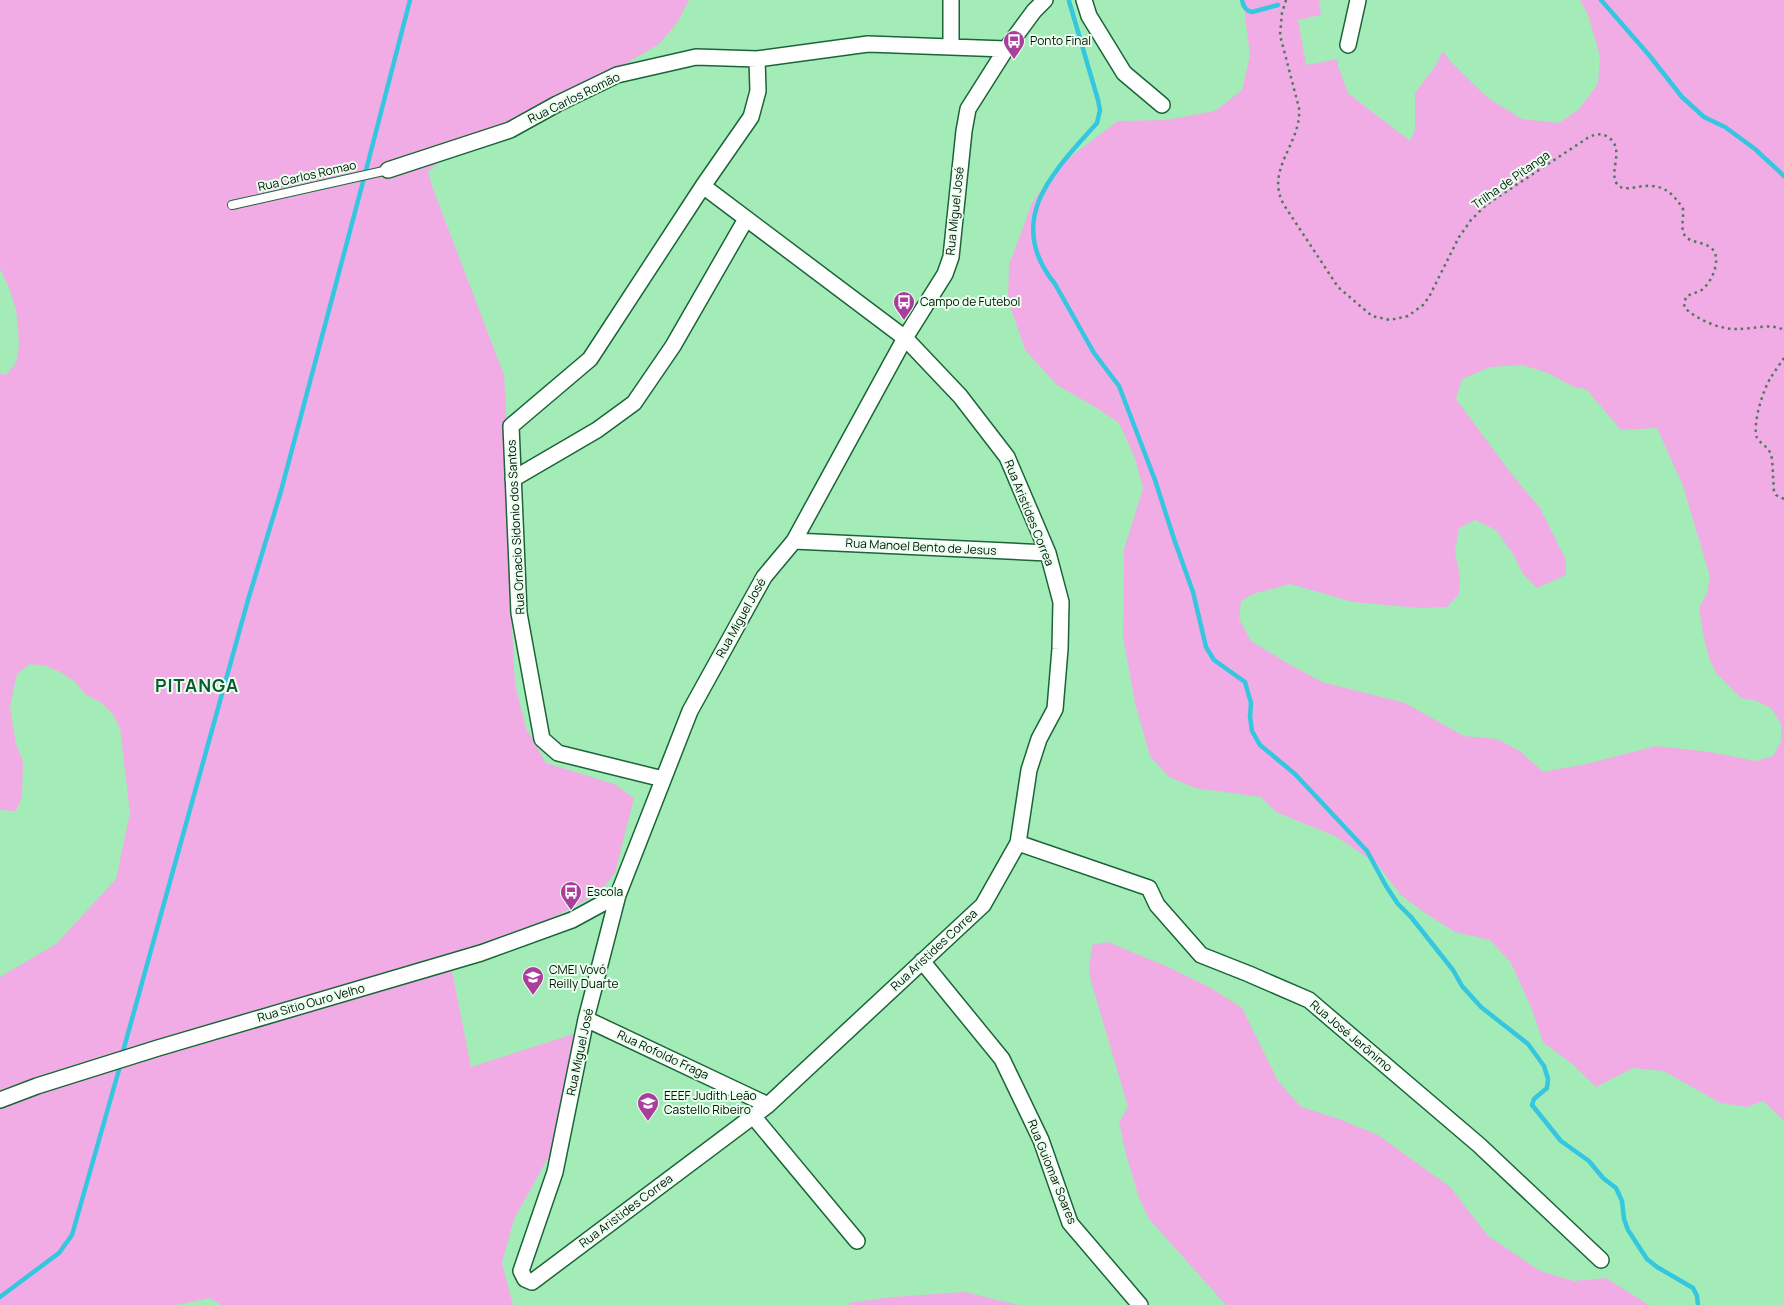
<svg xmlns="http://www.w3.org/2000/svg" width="1784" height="1305" viewBox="0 0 1784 1305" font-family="Manrope,sans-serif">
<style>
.green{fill:#f1ace5;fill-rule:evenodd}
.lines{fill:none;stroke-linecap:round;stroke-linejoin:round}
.stream{stroke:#35c6e0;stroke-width:4.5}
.service-casing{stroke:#1a6538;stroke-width:10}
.minor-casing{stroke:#1a6538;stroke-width:18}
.path{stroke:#4d7959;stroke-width:2.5;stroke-dasharray:2.5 4;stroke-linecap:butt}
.service{stroke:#fff;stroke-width:8}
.minor{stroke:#fff;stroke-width:15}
.labels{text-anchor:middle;stroke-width:4;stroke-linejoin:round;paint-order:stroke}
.poi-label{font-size:12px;fill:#001203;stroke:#eaffef;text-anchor:start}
.street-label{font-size:12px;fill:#001203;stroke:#eaffef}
.district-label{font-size:18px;font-weight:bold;letter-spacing:1px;fill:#0b5b30;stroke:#eaffef}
</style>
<rect width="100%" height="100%" fill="#a3ecb8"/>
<path class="green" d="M0 0H689L677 23 659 44 605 76 551 106 462 141 428 172 433 189 504 375 510 477 509 574 515 684 526 728 546 763 614 784 634 798 615 873 598 894 528 930 449 956 471 1067 589 1029 553 1149 514 1219 502 1263 513 1305H221L210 1298 176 1305H0V977L56 944 116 879 130 813 120 728 112 713 100 702 85 694 75 682 62 673 46 666 30 664 17 674 10 707 16 744 23 761 22 797 16 811 0 810V373L6 375 16 363 19 345 18 328 16 310 10 290 0 269Z
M1243 0H1319L1321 15 1298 20 1306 65 1338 59V66L1348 93 1410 141 1415 130V93L1436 65 1443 51 1450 61 1488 98 1522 119 1559 123 1578 110 1598 84 1600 56 1588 15 1580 0H1784V1121L1763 1101 1747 1107 1720 1103 1664 1071 1633 1068 1596 1087 1571 1063 1543 1042 1532 1009 1511 963 1490 940 1455 932 1425 913 1401 895 1377 864 1337 837 1276 812 1261 797 1195 788 1169 777 1150 756 1135 703 1123 637 1124 549 1143 489 1135 458 1119 423 1095 407 1057 385 1025 350 1008 300 1009 265 1032 203 1058 166 1118 121 1166 120 1215 111 1242 90 1250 55ZM1522 365 1548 373 1574 387 1586 389 1621 430 1657 428 1683 486 1710 577 1707 593 1699 608 1704 639 1709 658 1716 673 1741 698 1757 701 1772 709 1781 724V741L1773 756 1755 761 1710 752 1656 746 1586 764 1543 772 1520 751 1497 739 1464 736 1405 703 1322 682 1289 664 1251 641 1239 619 1241 601 1253 594 1290 584 1353 602 1419 608 1447 607 1459 594 1460 576 1455 552 1459 528 1475 520 1496 530 1513 554 1523 574 1537 588 1566 575V560L1540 508 1510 472 1456 399 1462 379 1490 367Z
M1108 942 1168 967 1211 988 1242 1008 1278 1081 1301 1107 1339 1119 1378 1135 1450 1187 1488 1236 1540 1271 1574 1281 1606 1278 1649 1305H1226L1149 1219 1139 1198 1126 1154 1119 1122 1128 1107 1091 981 1089 970 1092 945Z
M965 1292 1018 1305H850L848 1303 892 1297Z"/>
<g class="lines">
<path class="stream" d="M1242 0C1243 6 1246 11 1252 12L1278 5
M1601 0 1649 55 1682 97 1704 117 1725 127 1755 149 1784 176
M1069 1 1098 100 1100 110 1097 123C1054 171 1003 220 1055 284L1094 353 1119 386 1155 480 1174 539 1193 592 1206 647 1214 660 1245 682 1251 703 1250 717 1252 731 1260 745 1295 774 1367 851 1386 886 1398 904 1411 917 1453 970 1462 986 1481 1007 1528 1044 1544 1066 1548 1079 1547 1088 1534 1099 1532 1105 1561 1141 1589 1161 1603 1178 1616 1188 1622 1201 1624 1219 1628 1230 1641 1250 1647 1259 1657 1267 1693 1288 1697 1296 1698 1305
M122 1055 248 600 281 491 364 178 410 0
M0 1297 59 1253 72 1235 120 1066"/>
<g class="service-casing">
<path id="service" d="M232 205 388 170"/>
</g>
<g class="minor-casing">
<path id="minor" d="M1084 0 1089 16 1124 73 1162 105
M1348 45 1358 0
M951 47V0
M388 170 510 130 557 104 617 75 696 57 757 59 868 44 1006 49
M703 186 905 338 960 396 1007 457 1048 553 1061 602 1060 649 1055 709 1039 739 1029 770 1018 843 983 905 768 1105 532 1282 525 1279 521 1271 555 1172 586 1019 618 895 690 711 764 577 794 541 905 338 945 274 951 257 964 131 968 109 1006 49 1034 11 1045 0
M513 479 597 430 634 403 673 346 746 219
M794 541 1048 553
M663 779 558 753 542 739 519 613 511 426 590 359 703 186 751 117 758 91 757 59
M1018 843 1149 888 1157 905 1201 955 1249 974 1309 1000 1479 1145 1601 1260
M922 961 1002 1059 1041 1140 1070 1223 1140 1305
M586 1019 768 1105
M0 1100 37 1086 158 1048 481 953 572 920 618 895
M753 1116 857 1241"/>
</g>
<path class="path" d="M1286 0 1282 13 1280 35 1299 108C1302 144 1264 169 1284 205L1338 287 1372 316 1390 320 1408 316 1423 305 1429 297 1459 237 1471 220 1486 205 1589 137C1596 134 1602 133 1608 137 1626 149 1608 171 1617 184 1628 199 1658 166 1683 209 1684 218 1680 228 1685 236 1691 243 1703 242 1710 247 1723 256 1713 280 1703 289 1698 293 1691 293 1686 297L1684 304 1685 308C1697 320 1722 330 1738 329 1752 329 1772 323 1784 330
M1784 358C1780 364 1775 371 1771 377 1763 390 1752 424 1757 438 1761 445 1770 446 1772 459 1773 470 1773 480 1774 491L1776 495 1784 499"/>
<use href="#service" class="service"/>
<use href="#minor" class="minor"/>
</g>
<defs>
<g id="bus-pin" transform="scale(1.125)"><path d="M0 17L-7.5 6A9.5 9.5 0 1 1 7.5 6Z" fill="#aa3e9d" stroke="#eaffef"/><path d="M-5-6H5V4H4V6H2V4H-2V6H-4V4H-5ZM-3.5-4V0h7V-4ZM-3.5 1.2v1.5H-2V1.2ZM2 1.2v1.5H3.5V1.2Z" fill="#fff"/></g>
<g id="school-pin" transform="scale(1.125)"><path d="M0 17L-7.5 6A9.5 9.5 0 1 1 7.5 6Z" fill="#aa3e9d" stroke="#eaffef"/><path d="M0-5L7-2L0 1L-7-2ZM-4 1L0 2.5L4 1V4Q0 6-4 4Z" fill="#fff"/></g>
</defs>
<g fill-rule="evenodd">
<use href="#bus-pin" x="1014" y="41"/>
<use href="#bus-pin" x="904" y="302"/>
<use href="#bus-pin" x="571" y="892"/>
<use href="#school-pin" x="533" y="977"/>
<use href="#school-pin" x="648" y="1103"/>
</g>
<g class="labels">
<g class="poi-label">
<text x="1030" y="45">Ponto Final</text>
<text x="920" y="306">Campo de Futebol</text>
<text x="587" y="896">Escola</text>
<text x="549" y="974">CMEI Vovó<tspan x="549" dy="14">Reilly Duarte</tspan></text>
<text x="664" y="1100">EEEF Judith Leão<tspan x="664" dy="14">Castello Ribeiro</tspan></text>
</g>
<g class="street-label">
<text transform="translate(574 98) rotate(-26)" y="4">Rua Carlos Romão</text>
<text transform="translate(307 176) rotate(-13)" y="4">Rua Carlos Romao</text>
<text transform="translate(1511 180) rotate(-35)" y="4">Trilha de Pitanga</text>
<text transform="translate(955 211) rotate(-84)" y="4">Rua Miguel José</text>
<text transform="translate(1029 513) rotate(68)" y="4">Rua Aristides Correa</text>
<text transform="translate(516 527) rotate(-93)" y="4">Rua Ornacio Sidonio dos Santos</text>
<text transform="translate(921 547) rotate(3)" y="4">Rua Manoel Bento de Jesus</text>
<text transform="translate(741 618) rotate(-61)" y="4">Rua Miguel José</text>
<text transform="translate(934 950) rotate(-43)" y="4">Rua Aristides Correa</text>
<text transform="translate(311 1003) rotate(-16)" y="4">Rua Sitio Ouro Velho</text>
<text transform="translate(1351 1036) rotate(40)" y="4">Rua José Jerônimo</text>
<text transform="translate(580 1052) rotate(-78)" y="4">Rua Miguel José</text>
<text transform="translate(663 1055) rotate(25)" y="4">Rua Rofoldo Fraga</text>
<text transform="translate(1052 1172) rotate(68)" y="4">Rua Guiomar Soares</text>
<text transform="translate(626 1211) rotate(-37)" y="4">Rua Aristides Correa</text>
</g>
<g class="district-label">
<text x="197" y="692">PITANGA</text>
</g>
</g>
</svg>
